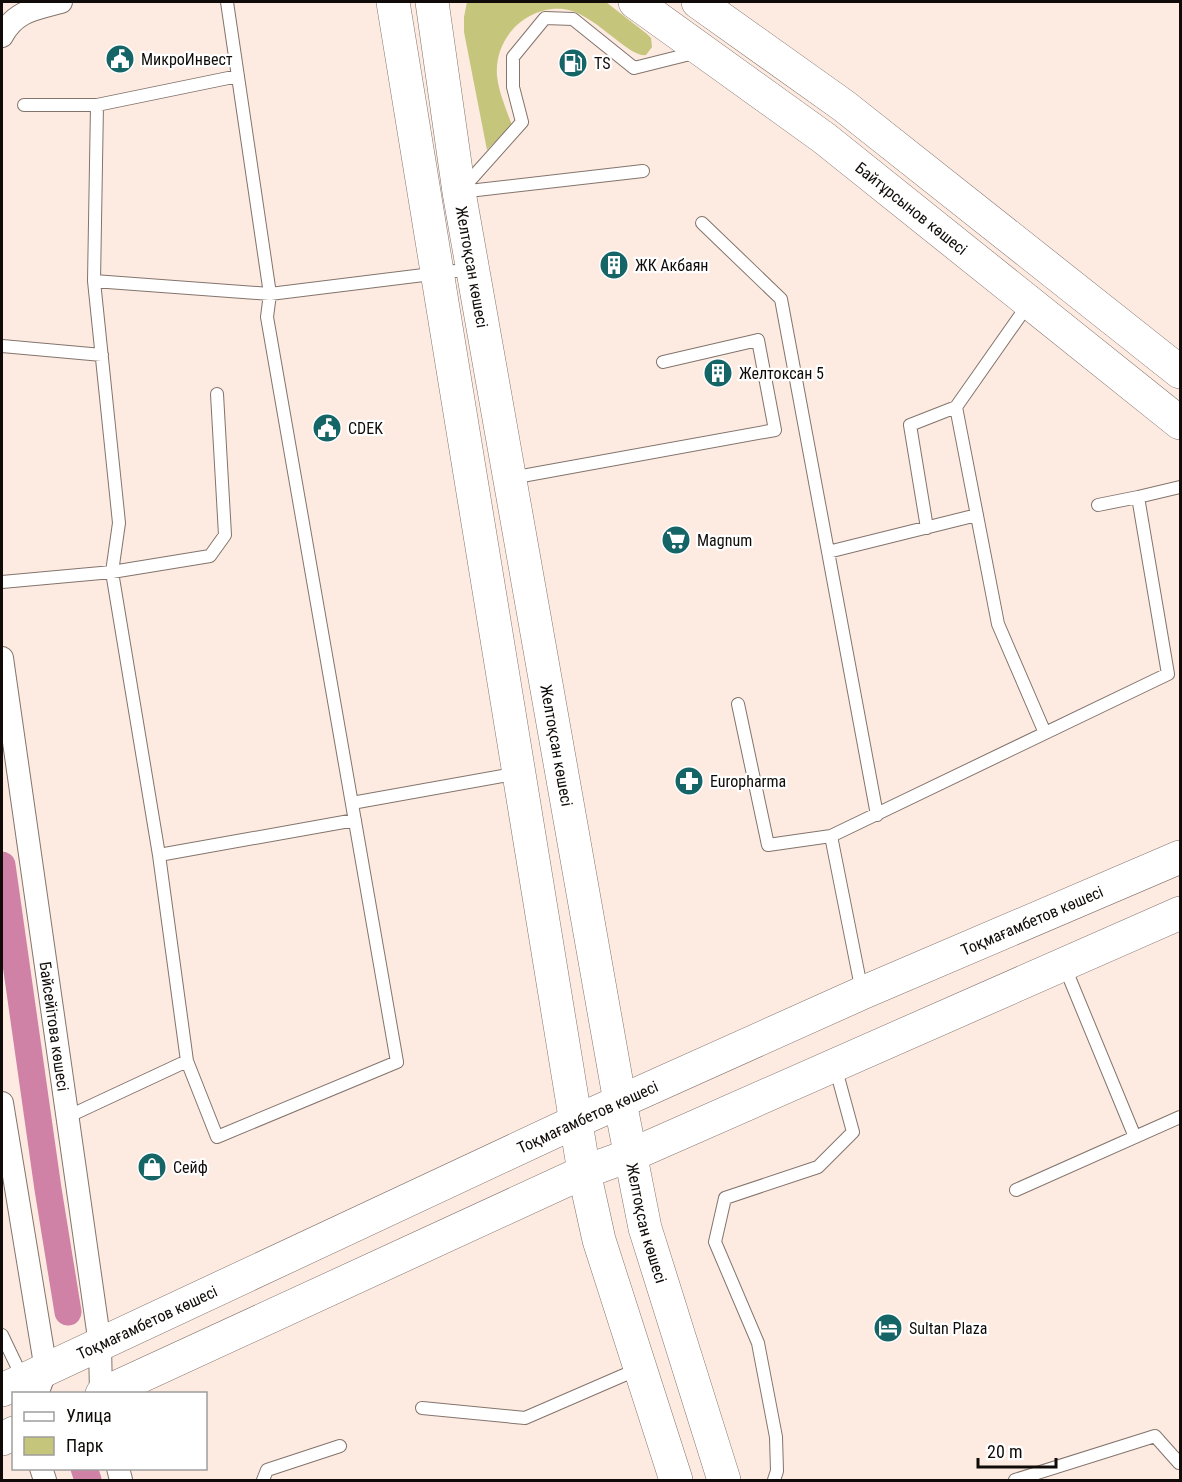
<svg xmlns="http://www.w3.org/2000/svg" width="1182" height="1482" viewBox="0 0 1182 1482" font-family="'Roboto Condensed',sans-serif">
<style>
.green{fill:#c5c57b}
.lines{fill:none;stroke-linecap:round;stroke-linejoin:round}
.canal{stroke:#d082a6;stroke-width:27}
.lane-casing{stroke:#83746c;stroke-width:14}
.street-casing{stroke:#83746c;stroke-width:24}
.secondary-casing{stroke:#83746c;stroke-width:34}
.lane{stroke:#fff;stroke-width:12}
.street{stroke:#fff;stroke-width:22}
.secondary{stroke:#fff;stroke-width:33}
.labels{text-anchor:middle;stroke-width:4.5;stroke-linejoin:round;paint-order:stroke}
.poi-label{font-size:16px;fill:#100b08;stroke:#fff;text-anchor:start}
.street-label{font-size:16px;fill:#100b08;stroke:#fff}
</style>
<rect width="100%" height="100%" fill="#fdebe2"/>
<path class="green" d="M467 2H606L647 34 651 38 652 47 646 55C628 58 594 12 563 9 525 6 494 39 497 76 499 93 506 109 512 125L487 150 464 32V17Z"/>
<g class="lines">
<path class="canal" d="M2 865 48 1189 68 1312
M84 1468 88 1480"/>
<g class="lane-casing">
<path id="lane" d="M24 105H97L238 76
M97 105 94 281 119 523 112 572 159 855 187 1061
M464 187 522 122 513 87V57L545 18 573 19 634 68 698 52
M460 192 643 171
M702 223 781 299 877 815
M94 281 270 294 472 269
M1029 303 956 407 998 624 1045 733
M2 346 102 355
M511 478 775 430 758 340 663 362
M1098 505 1138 497
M927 528 910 425 956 407
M828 552 977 515
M2 582 112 572 210 556 225 535 217 394
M738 704 768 845 831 836
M352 803 519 773
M159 855 355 820
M1064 965 1135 1137
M862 992 831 836 1168 674 1138 497 1180 487
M67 1117 187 1061 217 1137 397 1062 267 317 270 294 227 2
M1016 1190 1180 1117
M2 1335 23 1379
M422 1408 525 1418 638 1369
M263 1480 267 1470 340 1446
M774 1480 777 1471 776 1437 758 1343 715 1242 725 1198 818 1167 853 1132 835 1066
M1015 1480 1155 1436 1179 1463"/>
</g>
<g class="street-casing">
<g id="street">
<path d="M2 36C15 11 35 9 61 2"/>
<path id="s1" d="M2 658 100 1345 101 1394"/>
<path d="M2 1103 46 1370 37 1394"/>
<path d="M41 1468 45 1480"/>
<path d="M118 1468 121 1480"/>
</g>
</g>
<g class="secondary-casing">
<g id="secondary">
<path d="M393 2 584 1172 599 1240 676 1480"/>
<path id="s2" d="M432 2 459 192 620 1102 645 1228 724 1480"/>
<path id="s3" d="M635 2 824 138 1180 423"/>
<path d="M698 2 844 106 1180 372"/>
<path id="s4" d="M2 1390 577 1121 862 993 1180 857"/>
<path d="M102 1394 584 1172 631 1155 1180 913"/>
<path d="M2 1439 14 1433"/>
</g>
</g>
<use href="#lane" class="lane"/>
<use href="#street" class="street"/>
<use href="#secondary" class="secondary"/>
</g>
<defs>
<g id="civic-disc" transform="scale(1.5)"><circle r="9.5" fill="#156466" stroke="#fff"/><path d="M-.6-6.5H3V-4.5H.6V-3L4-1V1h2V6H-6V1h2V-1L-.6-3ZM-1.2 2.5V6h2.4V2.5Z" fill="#fff"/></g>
<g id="fuel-disc" transform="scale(1.5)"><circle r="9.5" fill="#156466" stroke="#fff"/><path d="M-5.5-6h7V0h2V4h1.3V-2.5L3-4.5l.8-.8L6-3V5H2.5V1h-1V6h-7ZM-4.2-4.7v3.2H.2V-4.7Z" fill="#fff"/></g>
<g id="building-disc" transform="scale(1.5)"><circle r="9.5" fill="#156466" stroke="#fff"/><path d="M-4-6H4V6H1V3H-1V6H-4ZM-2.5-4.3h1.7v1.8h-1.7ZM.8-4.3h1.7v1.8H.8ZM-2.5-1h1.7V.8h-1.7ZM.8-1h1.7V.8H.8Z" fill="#fff"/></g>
<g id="supermarket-disc" transform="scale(1.5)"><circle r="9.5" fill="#156466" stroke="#fff"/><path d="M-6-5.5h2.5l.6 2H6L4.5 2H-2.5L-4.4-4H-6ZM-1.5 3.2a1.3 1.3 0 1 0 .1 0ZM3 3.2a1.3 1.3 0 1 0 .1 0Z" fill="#fff"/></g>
<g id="pharmacy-disc" transform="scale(1.5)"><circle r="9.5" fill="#156466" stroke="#fff"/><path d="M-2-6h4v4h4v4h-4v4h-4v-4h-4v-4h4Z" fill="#fff"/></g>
<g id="shop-disc" transform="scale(1.5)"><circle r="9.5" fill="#156466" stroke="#fff"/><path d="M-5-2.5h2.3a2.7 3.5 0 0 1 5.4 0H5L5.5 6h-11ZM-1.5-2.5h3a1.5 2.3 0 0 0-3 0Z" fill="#fff"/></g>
<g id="hotel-disc" transform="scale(1.5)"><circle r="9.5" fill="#156466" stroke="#fff"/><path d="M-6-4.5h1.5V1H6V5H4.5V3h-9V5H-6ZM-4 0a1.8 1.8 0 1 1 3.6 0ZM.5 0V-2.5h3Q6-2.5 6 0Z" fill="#fff"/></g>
</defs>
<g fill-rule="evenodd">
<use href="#civic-disc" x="120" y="59"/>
<use href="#fuel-disc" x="573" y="63"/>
<use href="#building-disc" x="614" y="265"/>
<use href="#building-disc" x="718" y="373"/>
<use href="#civic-disc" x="327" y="428"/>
<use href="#supermarket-disc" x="676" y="540"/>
<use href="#pharmacy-disc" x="689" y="781"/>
<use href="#shop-disc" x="152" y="1167"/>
<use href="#hotel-disc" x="888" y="1328"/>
</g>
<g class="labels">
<g class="poi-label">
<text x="141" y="65">МикроИнвест</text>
<text x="594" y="69">TS</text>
<text x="635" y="271">ЖК Акбаян</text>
<text x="739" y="379">Желтоксан 5</text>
<text x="348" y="434">CDEK</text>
<text x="697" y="546">Magnum</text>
<text x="710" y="787">Europharma</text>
<text x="173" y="1173">Сейф</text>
<text x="909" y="1334">Sultan Plaza</text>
</g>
<g class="street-label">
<text dy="6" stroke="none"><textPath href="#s3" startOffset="345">Байтұрсынов көшесі</textPath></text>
<text dy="6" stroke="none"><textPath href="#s2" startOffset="268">Желтоқсан көшесі</textPath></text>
<text dy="6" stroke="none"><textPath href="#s2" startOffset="754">Желтоқсан көшесі</textPath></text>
<text dy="6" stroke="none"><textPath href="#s4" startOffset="1132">Тоқмағамбетов көшесі</textPath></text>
<text dy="6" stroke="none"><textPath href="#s1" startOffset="372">Байсейітова көшесі</textPath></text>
<text dy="6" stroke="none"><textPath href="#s4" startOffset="646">Тоқмағамбетов көшесі</textPath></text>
<text dy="6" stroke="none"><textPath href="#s2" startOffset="1240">Желтоқсан көшесі</textPath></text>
<text dy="6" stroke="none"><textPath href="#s4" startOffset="160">Тоқмағамбетов көшесі</textPath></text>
</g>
</g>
<rect width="1182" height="1482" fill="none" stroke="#100b08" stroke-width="6"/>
<rect x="12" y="1392" width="195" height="78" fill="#ffffff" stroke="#9f9d9c" stroke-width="1.5"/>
<rect x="24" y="1412" width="30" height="9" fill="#ffffff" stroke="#9f9d9c" stroke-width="1.5"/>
<text x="66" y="1422" font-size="18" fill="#100b08">Улица</text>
<rect x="24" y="1437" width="30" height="18" fill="#c5c57b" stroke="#9f9d9c" stroke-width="1.5"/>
<text x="66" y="1452" font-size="18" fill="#100b08">Парк</text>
<path d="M978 1458v9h78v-9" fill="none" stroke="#100b08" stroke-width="3"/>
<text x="987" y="1458" font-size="18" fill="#100b08" stroke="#ffffff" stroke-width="4.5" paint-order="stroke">20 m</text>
</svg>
